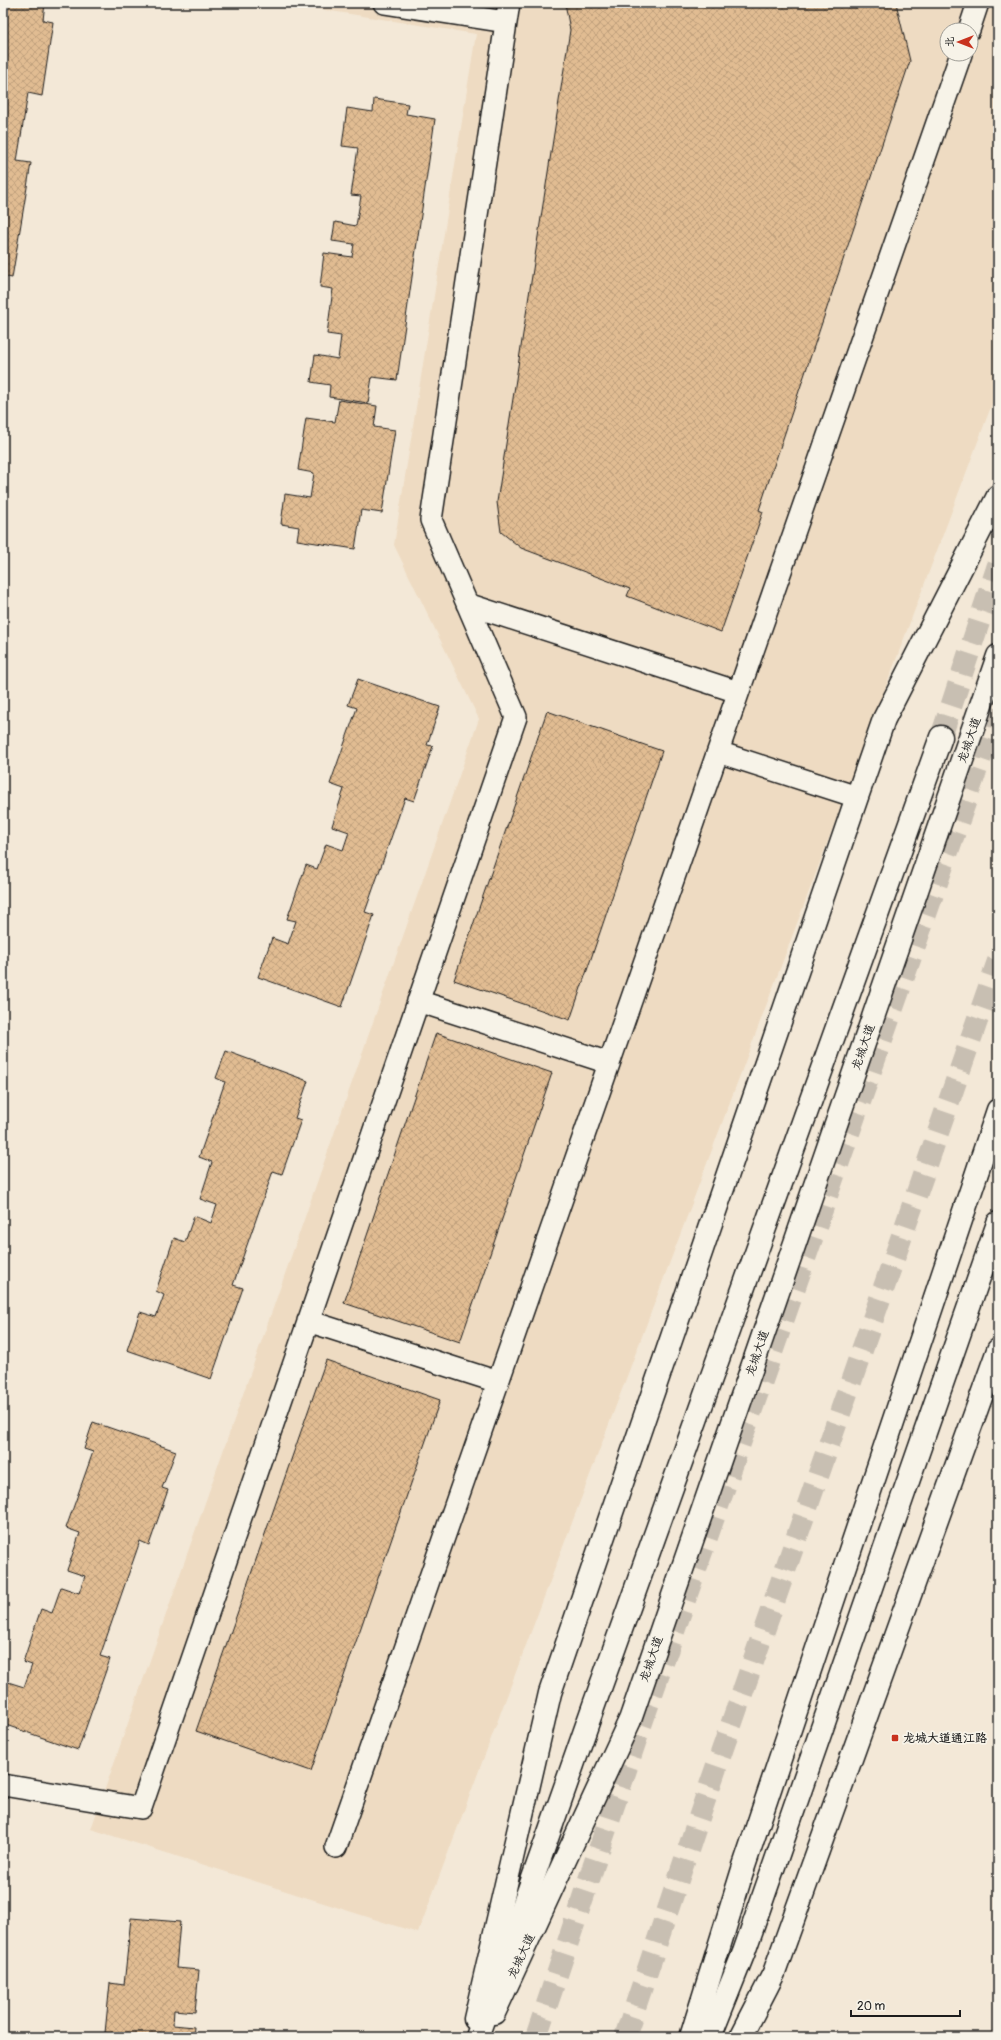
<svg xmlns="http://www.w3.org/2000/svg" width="1001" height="2040" viewBox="0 0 1001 2040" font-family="Pangolin,'LXGW WenKai TC',sans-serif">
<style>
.built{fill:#eedbc2;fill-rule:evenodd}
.building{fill:url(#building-cross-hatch);stroke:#1c1c1c}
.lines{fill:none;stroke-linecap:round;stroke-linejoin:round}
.highway-tunnel{stroke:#c8bfb2;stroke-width:22;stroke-dasharray:22 11;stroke-linecap:butt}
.lane-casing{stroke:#1c1c1c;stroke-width:24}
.primary-casing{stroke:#1c1c1c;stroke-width:25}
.highway-casing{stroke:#1c1c1c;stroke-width:25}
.lane{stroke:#f7f3e8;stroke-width:21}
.primary{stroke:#f7f3e8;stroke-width:22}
.highway{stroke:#f7f3e8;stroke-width:22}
.poi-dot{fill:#c8321e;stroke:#f7f3e8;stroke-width:1.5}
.labels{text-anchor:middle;stroke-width:3.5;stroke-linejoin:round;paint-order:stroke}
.street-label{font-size:12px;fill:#1c1c1c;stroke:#f7f3e8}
.poi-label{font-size:12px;font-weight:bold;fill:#1c1c1c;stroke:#f7f3e8;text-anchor:start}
</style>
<defs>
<pattern id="building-cross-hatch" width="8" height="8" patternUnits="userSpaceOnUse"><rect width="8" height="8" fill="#e1bc92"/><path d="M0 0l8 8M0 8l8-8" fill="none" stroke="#c0a17d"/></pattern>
</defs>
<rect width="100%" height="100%" fill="#f3e8d7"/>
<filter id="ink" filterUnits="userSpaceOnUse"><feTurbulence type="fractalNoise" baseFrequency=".025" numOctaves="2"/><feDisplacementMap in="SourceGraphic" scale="8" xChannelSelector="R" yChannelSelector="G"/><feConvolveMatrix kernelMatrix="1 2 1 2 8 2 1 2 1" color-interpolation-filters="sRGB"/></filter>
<g filter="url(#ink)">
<path class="built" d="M281 3H998V388L418 1933 91 1829 479 719 394 545 476 34ZM947 30H971V54H947Z"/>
<path class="building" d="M3 3H45L43 20 53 22 42 96 28 93 17 161 31 163 12 278 3 276Z
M565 3H896L910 61 759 510 763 512 721 632 627 596 630 589 521 548 501 532 497 502 570 30Z
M374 99 408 104 406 114 435 119 397 380 372 377 368 403 329 397 330 385 311 382 315 355 338 359 341 336 327 334 333 289 320 287 324 253 352 257 354 244 332 241 335 222 356 226 361 196 351 195 358 148 342 146 347 108 373 112Z
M339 400 377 406 374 427 395 430 382 513 361 510 355 549 297 540 299 527 281 524 285 494 310 498 314 473 298 470 306 418 335 422Z
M358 679 440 707 427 745 433 746 414 801 405 798 365 912 374 915 342 1007 258 977 272 938 288 944 296 921 287 919 306 865 317 869 326 844 343 850 349 832 332 826 344 789 330 784 357 708 348 705Z
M547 711 662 751 570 1020 454 980Z
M436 1033 552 1073 460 1342 344 1303Z
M226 1051 308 1081 295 1118 301 1120 282 1174 273 1171 233 1285 243 1288 211 1379 127 1350 140 1312 156 1317 164 1295 156 1291 174 1238 185 1242 194 1216 211 1223 217 1205 200 1199 212 1162 199 1157 225 1082 216 1078Z
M326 1360 440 1400 311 1771 196 1731Z
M93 1422 176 1451 162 1488 168 1490 149 1545 140 1541 100 1656 110 1659 78 1750 3 1724V1695L8 1682 24 1687 32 1665 23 1662 41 1609 52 1613 61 1587 79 1593 85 1576 67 1570 80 1533 66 1528 93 1452 84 1449Z
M131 1918 180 1922 176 1968 199 1970 195 2012 174 2010 173 2025 194 2027 193 2037H117V2035L105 2033 110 1983 124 1985Z"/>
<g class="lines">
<path class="highway-tunnel" d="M941 737 998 565
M536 2037 640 1728 998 709
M625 2037 709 1788 998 961"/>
<g class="lane-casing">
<path id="lane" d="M384 3 506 22
M969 30 978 3
M467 604 738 692
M718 752 857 797
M418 1001 609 1063
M308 1321 498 1382
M3 1785 141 1808 516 717 431 520 509 3
M336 1847 961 54"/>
</g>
<g class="primary-casing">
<path id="primary" d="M494 2013 630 1720 998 656
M475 2019 550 1693 857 797 884 719 998 496
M691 2037 744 1866 998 1110
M741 2037 774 1973 998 1350"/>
</g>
<g class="highway-casing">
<path id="highway" d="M477 2037 594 1705 941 737
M710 2037 744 1952 998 1223"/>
</g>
<use href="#lane" class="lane"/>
<use href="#primary" class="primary"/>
<use href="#highway" class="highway"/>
</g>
</g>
<rect class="poi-dot" x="891" y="1734" width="8" height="8" rx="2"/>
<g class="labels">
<g class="street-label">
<text transform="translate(969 740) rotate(-71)" y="4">龙城大道</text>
<text transform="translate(863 1047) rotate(-71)" y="4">龙城大道</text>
<text transform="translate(757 1353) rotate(-71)" y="4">龙城大道</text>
<text transform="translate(651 1659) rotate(-71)" y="4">龙城大道</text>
<text transform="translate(521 1956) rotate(-65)" y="4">龙城大道</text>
</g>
<g class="poi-label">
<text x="903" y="1742">龙城大道通江路</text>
</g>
</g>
<rect width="1001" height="2040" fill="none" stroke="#f7f3e8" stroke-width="16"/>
<rect x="8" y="8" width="985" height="2024" fill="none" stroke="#1c1c1c" stroke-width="1.5" filter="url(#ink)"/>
<g transform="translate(959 42) rotate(270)"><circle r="19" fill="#f7f3e8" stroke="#9f9d96"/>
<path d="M0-3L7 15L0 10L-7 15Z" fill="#c8321e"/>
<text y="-6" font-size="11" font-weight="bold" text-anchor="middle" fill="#1c1c1c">北</text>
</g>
<path d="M851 2010v6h109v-6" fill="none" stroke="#1c1c1c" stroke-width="2"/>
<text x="857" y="2010" font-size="12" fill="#1c1c1c" stroke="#f7f3e8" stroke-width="3" paint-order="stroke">20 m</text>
</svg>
